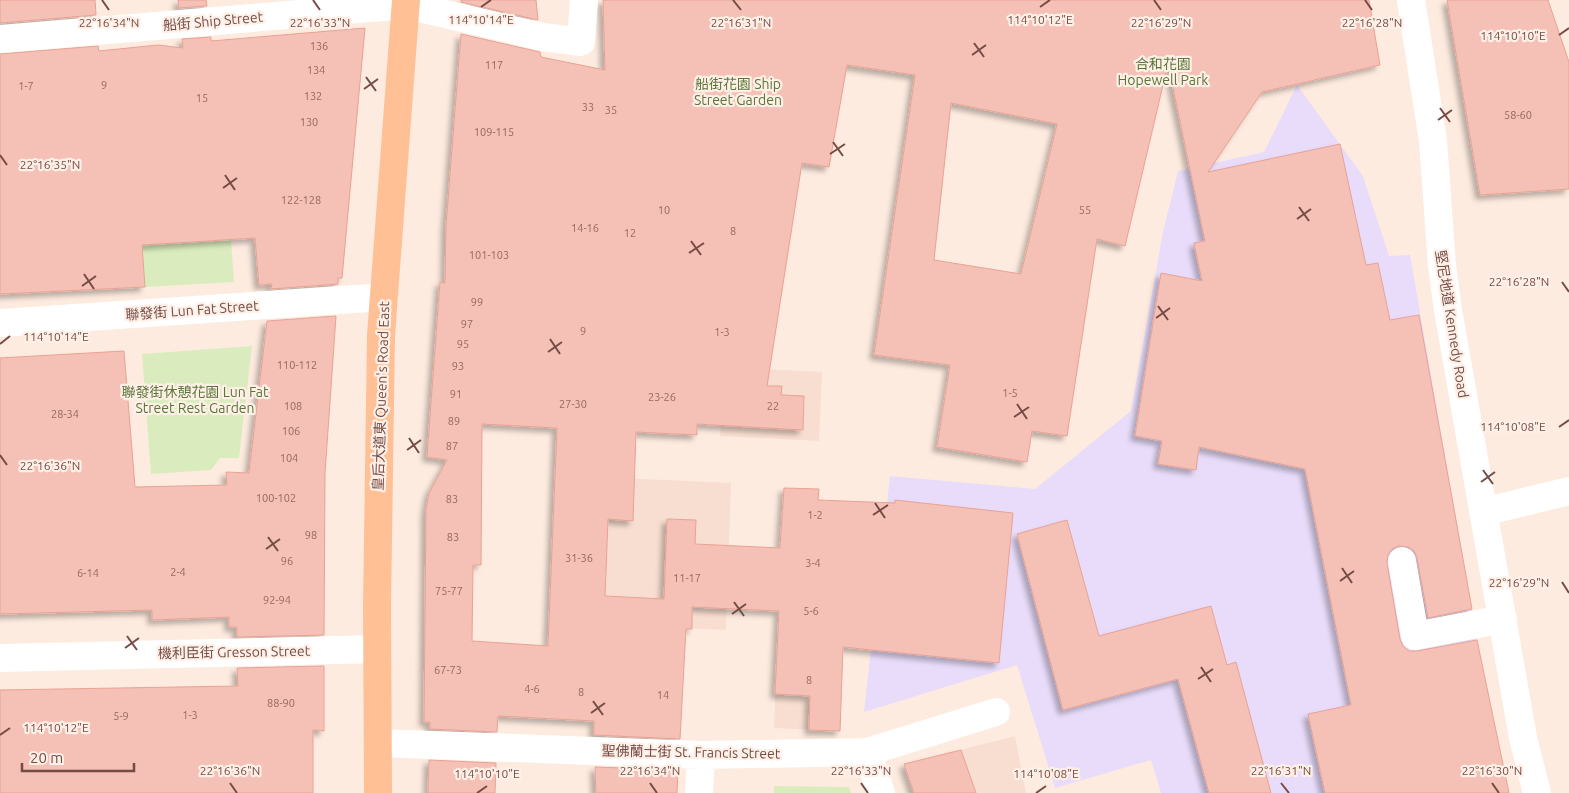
<svg xmlns="http://www.w3.org/2000/svg" width="1569" height="793" viewBox="0 0 1569 793" font-family="Ubuntu,'Noto Sans TC',sans-serif">
<style>
.residential{fill:#f8ded0}
.education{fill:#e8dcfa}
.green{fill:#daecbd}
.building{fill:#f5c0b5;stroke:#e9a294;fill-rule:evenodd;filter:url(#shadow)}
.lines{fill:none;stroke-linecap:round;stroke-linejoin:round}
.minor{stroke:#fff;stroke-width:28}
.major{stroke:#ffc095;stroke-width:28}
.ticks{fill:none;stroke:#754c45;stroke-width:2}
.labels{text-anchor:middle;stroke-width:4.5;stroke-linejoin:round;paint-order:stroke}
.number-label{font-size:11px;fill:#956961}
.street-label{font-size:14px;fill:#754c45;stroke:#fff0e7}
.park-label{font-size:14px;fill:#59763a;stroke:#fff0e7}
.ticks-label{font-size:12px;text-anchor:middle;fill:#754c45;stroke:#fff0e7;stroke-width:4.5;stroke-linejoin:round;paint-order:stroke}
</style>
<defs>
<filter id="shadow"><feDropShadow dx="-4.5" dy="4.5" stdDeviation="2.5" flood-color="#0004"/></filter>
</defs>
<rect width="100%" height="100%" fill="#feebdf"/>
<path class="residential" d="M723 367 822 372 819 441 720 436Z
M555 475 731 483 726 630 549 622Z
M778 633 812 635 840 731 774 728Z
M1015 736 1026 793H914L905 764Z"/>
<path class="education" d="M1297 85 1363 176 1389 256 1410 255 1484 678 1509 793H1161L1151 760 1055 788 1017 665 864 712 890 476 1035 489 1131 411 1163 232 1178 171 1264 152Z"/>
<path class="green" d="M140 218 180 243 231 240 234 282 145 287Z
M252 346 239 458H220L211 470 151 474 142 354Z
M774 786 849 787 851 793H774Z"/>
<path class="building" d="M0 0H95L96 15 0 23Z
M178 0H206L207 6 179 8Z
M461 0H536L538 20 461 2Z
M603 0H1369L1380 65 1262 92 1208 172 1340 144 1366 265 1378 263 1390 320 1419 315 1472 609 1428 618 1417 558 1414 551 1408 547 1399 546 1392 549 1388 555 1387 563 1400 639 1403 646 1409 651H1417L1477 640 1509 793H1325L1308 714 1351 705 1305 469 1199 447 1196 470 1158 464 1162 441 1135 436 1161 273 1202 281 1194 243 1205 241 1168 64 1125 246 1097 239 1067 436 1032 431 1027 462 937 447 950 365 874 355 915 75 847 65 829 167 802 163 767 386H782L781 395 804 396 803 430 697 424V435L636 432 633 521 608 519 605 596 664 599 667 519 696 520 695 544 780 548 784 488 819 489 818 500 895 503V500L1013 513 999 663 843 647 840 731 809 730 810 696 775 694 779 611 692 607V629H686L680 739 594 735V721L498 716 497 732 430 729V722H424L426 511 429 493 447 460 427 457 440 282 445 283 446 226 461 34 540 52 541 57 605 70ZM951 103 1057 124 1021 274 934 260ZM482 424 557 428 548 646 472 641 473 565H481Z
M1447 0H1548L1569 62V189L1480 195Z
M365 28 342 278H338V284L271 289 272 284 259 285 255 238 142 245 145 287 0 294V54L98 46 99 51 158 45 183 48 182 39 211 37V41Z
M336 316 325 473 324 635 237 637V627H229V617L152 620V610L0 614V358L124 351 135 487 227 485 226 472 249 473 267 321Z
M1067 520 1099 636 1211 606 1227 665 1236 662 1271 793H1209L1178 679 1063 710 1017 534Z
M324 666V731L313 730V793H0V690L238 686 237 668Z
M961 750 976 793H914L904 764Z
M429 760 496 763 495 793H428Z
M595 767 678 770 677 793H596Z"/>
<g class="lines">
<path class="minor" d="M1411 0 1433 141 1442 266 1448 310 1523 738 1537 793
M0 39 407 5 543 37 581 42 584 0
M0 323 384 297
M1483 512 1569 491
M1402 561 1415 636 1503 619
M0 658 377 649
M379 743 701 755 867 752 996 712
M867 752 881 793
M699 793 701 755"/>
<path class="major" d="M378 793 377 606 381 335 406 0"/>
</g>
<path class="ticks" d="M102 0 109 10M313 0 320 10M733 0 741 10M1154 0 1161 10M1365 0 1372 10M481 7 491 0M1040 7 1050 0M1559 35 1569 28M974 43 984 57M972 55 986 45M366 77 376 91M364 89 378 79M1440 108 1450 122M1438 120 1452 110M833 142 843 156M830 154 845 144M0 155 7 165M225 175 235 190M223 188 237 178M1299 207 1309 221M1297 219 1311 209M691 241 701 255M689 253 704 243M84 274 94 289M1562 282 1569 292M82 286 96 276M1158 306 1168 320M1156 318 1170 308M550 339 560 354M0 344 10 336M548 352 562 342M1017 404 1027 419M1014 417 1029 407M1559 427 1569 420M409 438 419 453M407 450 421 440M0 455 7 465M1483 470 1493 484M1481 482 1495 472M875 503 885 518M873 515 888 505M268 537 278 551M266 549 280 539M1342 568 1352 583M1340 581 1354 571M1562 582 1569 593M734 602 744 616M732 614 746 604M127 636 137 650M125 648 139 638M1201 667 1211 682M1198 679 1213 669M593 701 603 715M591 713 605 703M0 735 10 728M230 783 237 793M650 783 657 793M861 783 868 793M1281 783 1289 793M1492 783 1499 793M477 793 487 786M1036 793 1046 786"/>
<g class="labels">
<g class="number-label">
<text x="319" y="50">136</text>
<text x="494" y="69">117</text>
<text x="316" y="74">134</text>
<text x="104" y="89">9</text>
<text x="26" y="90">1-7</text>
<text x="313" y="100">132</text>
<text x="202" y="102">15</text>
<text x="588" y="111">33</text>
<text x="611" y="114">35</text>
<text x="1518" y="119">58-60</text>
<text x="309" y="126">130</text>
<text x="494" y="136">109-115</text>
<text x="301" y="204">122-128</text>
<text x="664" y="214">10</text>
<text x="1085" y="214">55</text>
<text x="585" y="232">14-16</text>
<text x="733" y="235">8</text>
<text x="630" y="237">12</text>
<text x="489" y="259">101-103</text>
<text x="477" y="306">99</text>
<text x="467" y="328">97</text>
<text x="583" y="335">9</text>
<text x="722" y="336">1-3</text>
<text x="463" y="348">95</text>
<text x="297" y="369">110-112</text>
<text x="458" y="370">93</text>
<text x="1010" y="397">1-5</text>
<text x="456" y="398">91</text>
<text x="662" y="401">23-26</text>
<text x="573" y="408">27-30</text>
<text x="293" y="410">108</text>
<text x="773" y="410">22</text>
<text x="65" y="418">28-34</text>
<text x="454" y="425">89</text>
<text x="291" y="435">106</text>
<text x="452" y="450">87</text>
<text x="289" y="462">104</text>
<text x="276" y="502">100-102</text>
<text x="452" y="503">83</text>
<text x="815" y="519">1-2</text>
<text x="311" y="539">98</text>
<text x="453" y="541">83</text>
<text x="579" y="562">31-36</text>
<text x="287" y="565">96</text>
<text x="813" y="567">3-4</text>
<text x="178" y="576">2-4</text>
<text x="88" y="577">6-14</text>
<text x="687" y="582">11-17</text>
<text x="449" y="595">75-77</text>
<text x="277" y="604">92-94</text>
<text x="811" y="615">5-6</text>
<text x="448" y="674">67-73</text>
<text x="809" y="684">8</text>
<text x="532" y="693">4-6</text>
<text x="581" y="696">8</text>
<text x="663" y="699">14</text>
<text x="281" y="707">88-90</text>
<text x="190" y="719">1-3</text>
<text x="121" y="720">5-9</text>
</g>
<g class="street-label">
<text transform="translate(213 21) rotate(-5)" y="5">船街 Ship Street</text>
<text transform="translate(192 310) rotate(-4)" y="5">聯發街 Lun Fat Street</text>
<text transform="translate(1452 324) rotate(81)" y="5">堅尼地道 Kennedy Road</text>
<text transform="translate(381 396) rotate(-88)" y="5">皇后大道東 Queen's Road East</text>
<text transform="translate(234 652) rotate(-1)" y="5">機利臣街 Gresson Street</text>
<text transform="translate(691 752) rotate(1)" y="5">聖佛蘭士街 St. Francis Street</text>
</g>
<g class="park-label">
<text x="1163" y="69">合和花園<tspan x="1163" dy="16">Hopewell Park</tspan></text>
<text x="738" y="89">船街花園 Ship<tspan x="738" dy="16">Street Garden</tspan></text>
<text x="195" y="397">聯發街休憩花園 Lun Fat<tspan x="195" dy="16">Street Rest Garden</tspan></text>
</g>
</g>
<g class="ticks-label">
<text x="481" y="24">114°10'14"E</text>
<text x="1040" y="24">114°10'12"E</text>
<text x="109" y="27">22°16'34"N</text>
<text x="320" y="27">22°16'33"N</text>
<text x="741" y="27">22°16'31"N</text>
<text x="1161" y="27">22°16'29"N</text>
<text x="1372" y="27">22°16'28"N</text>
<text x="1513" y="40">114°10'10"E</text>
<text x="50" y="169">22°16'35"N</text>
<text x="1519" y="286">22°16'28"N</text>
<text x="56" y="341">114°10'14"E</text>
<text x="1513" y="431">114°10'08"E</text>
<text x="50" y="470">22°16'36"N</text>
<text x="1519" y="587">22°16'29"N</text>
<text x="56" y="732">114°10'12"E</text>
<text x="230" y="775">22°16'36"N</text>
<text x="650" y="775">22°16'34"N</text>
<text x="861" y="775">22°16'33"N</text>
<text x="1281" y="775">22°16'31"N</text>
<text x="1492" y="775">22°16'30"N</text>
<text x="487" y="778">114°10'10"E</text>
<text x="1046" y="778">114°10'08"E</text>
</g>
<path d="M22 763v8h112v-8" fill="none" stroke="#754c45" stroke-width="2.5"/>
<text x="30" y="763" font-size="15" fill="#754c45" stroke="#fff0e7" stroke-width="4" paint-order="stroke">20 m</text>
</svg>
